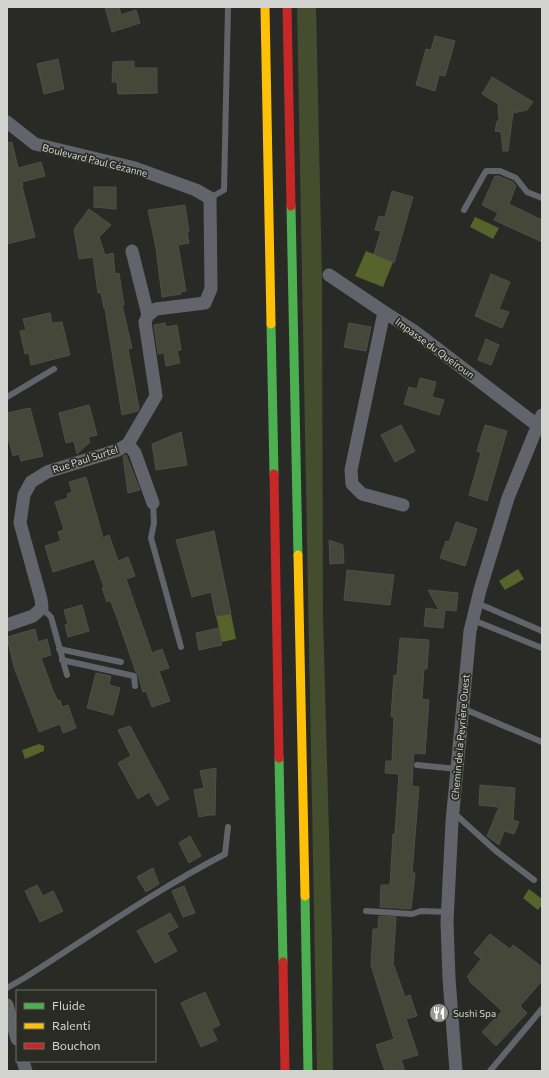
<svg xmlns="http://www.w3.org/2000/svg" width="549" height="1078" viewBox="0 0 549 1078" font-family="Commissioner,sans-serif">
<style>
.grass{fill:#454d2f}
.water{fill:#56632a}
.building{fill:#454739;stroke:#4e4f4b}
.lines{fill:none;stroke-linecap:round;stroke-linejoin:round}
.lane{stroke:#63636c;stroke-width:6}
.street{stroke:#63636c;stroke-width:13}
.fast{stroke:#4caf50;stroke-width:9}
.slow{stroke:#ffc107;stroke-width:9}
.jam{stroke:#c62828;stroke-width:9}
.labels{text-anchor:middle;stroke-width:3.5;stroke-linejoin:round;paint-order:stroke}
.street-label{font-size:10px;fill:#d3d4cf;stroke:#2a2c23}
.poi-label{font-size:10px;fill:#d3d4cf;stroke:#2a2c23;text-anchor:start}
</style>
<rect width="100%" height="100%" fill="#292a25"/>
<path class="grass" d="M297 7H316L322 279 323 616 332 942 333 1071H317Z"/>
<path class="water" d="M475 217 499 228 493 239 470 227Z
M366 251 393 262 383 287 355 276Z
M518 569 524 579 505 590 499 581Z
M231 614 236 639 222 642 216 616Z
M39 744 44 746V751L25 759 22 750Z
M529 889 542 899V905L538 910 523 898Z"/>
<path class="building" d="M105 7H119L121 15 136 10 140 23 112 32Z
M435 36 455 41 445 76 439 75 435 91 416 85 426 49 431 50Z
M58 59 64 89 44 94 37 64Z
M134 61V68H157V93L118 94 117 82H112L113 62Z
M492 77 533 102 527 110 513 113 508 151H503L501 132 495 131 497 122 499 119 498 104 482 94Z
M12 142 18 168 41 162 45 176 22 182 23 186H22L35 237 7 244V143Z
M495 176H499L513 182 516 186 509 204 542 220V242L494 220 498 213 482 205Z
M94 187H116V209L94 207Z
M392 191 413 197 394 263 374 254 381 231 375 230 379 216 385 217Z
M185 205 189 232H187L189 243 178 245 186 291 180 292 181 294 162 297 156 248 148 210Z
M89 209 111 225 99 237 105 255 113 253 115 274 119 273 124 305H122L132 348 128 349 139 408 138 411 122 415 105 308H104L101 293H98L93 257 79 259 74 229Z
M491 274 510 282 499 309 509 312 502 328 475 316Z
M50 313 52 323 62 322 70 355 31 365 29 353 25 354 20 331 26 330 23 319Z
M165 323 166 327 177 325 181 350 177 351 180 363 166 366 164 353 158 354 154 325Z
M349 323 371 327 366 351 344 347Z
M486 339 499 345 491 365 478 360Z
M420 378 436 382 432 397 444 400 439 415 404 404 409 387 417 389Z
M89 405 97 435 88 437 90 442 77 454 74 441 66 443 59 413Z
M30 408 43 456 21 461 19 454 13 456 9 441 7 442V413Z
M401 425 415 451 395 462 381 435Z
M485 425 507 431 487 501 469 495 481 453 477 451Z
M181 432 187 465 156 470 152 444Z
M126 455 140 490 128 493 123 456Z
M86 477 103 538 109 535 118 561 128 557 135 576 126 579 152 653 162 649 169 668 159 671 170 701 152 707 146 691 143 692 138 675 136 672 115 612 110 600 107 602 102 588 104 587 94 559 53 572 45 546 61 541 58 532 64 530 55 502 68 498 67 494 72 492 69 482Z
M456 522 477 529 465 566 440 558 446 541 449 542Z
M214 531 231 614 216 616 211 592 192 597 176 540Z
M329 540 343 545 344 563 330 564Z
M347 570 394 575 390 605 344 600Z
M428 590 458 593 456 611 445 610 443 628 424 626 426 608 439 610Z
M82 605 89 631 68 637 65 625 68 624 64 610Z
M219 628 222 645 199 650 196 633Z
M35 629 38 642 47 639 51 655 41 658 53 691 58 701 60 700 62 707 68 705 76 728 63 733 60 724 39 732 14 667 7 637Z
M400 638 429 640 427 669H424L422 699 429 700 425 754 414 753 413 765 412 786 419 787 412 873H415L411 909 380 907 381 885H390L393 834H395L399 774 385 773 386 761H392L394 717 391 716 394 675 397 676Z
M96 673 111 676 109 685 120 688 113 715 87 708Z
M130 726 169 799 157 806 149 792 138 799 118 763 131 756 118 730Z
M216 768 215 815H209L199 817 194 790 204 788 200 771Z
M480 785 515 788 513 820 519 822 514 834 504 831 499 845 487 836 499 807 479 805Z
M190 836 201 856 189 863 179 843Z
M153 868 159 884 146 892 137 877Z
M37 885 43 896 53 891 63 911 40 922 25 891Z
M184 886 195 913 183 917 172 891Z
M170 913 178 927 167 933 177 951 155 963 137 931Z
M379 916 396 917 393 966H394L405 997 410 995 417 1016 406 1019 418 1055 401 1060 405 1071H385L376 1045 394 1039 371 965 373 929H378Z
M490 934 510 949 513 945 542 967V981L520 1006 527 1013 496 1046 482 1032 502 1011 469 981 470 979 467 977 481 959 474 953Z
M205 992 220 1025 212 1029 217 1040 201 1047 181 1003Z"/>
<g class="lines">
<path class="lane" d="M210 198 224 190 228 7
M464 210 486 171H500L516 178 527 192 542 198
M7 397 54 369
M153 503 154 523 151 538 181 647
M477 603 542 631
M42 608 51 617 67 675
M473 620 542 648
M59 649 121 662
M62 660 134 676 135 686
M462 708 542 742
M417 765 457 769
M454 813 496 851 534 880
M366 911 412 914 421 911 448 912
M7 988 26 977C92 935 156 890 225 854L228 827
M490 1071 542 1009"/>
<path class="street" d="M7 122 35 144 135 168 196 190 210 198 211 289 205 303 156 309 148 315 145 322 156 396 128 444 118 450 47 472 31 482 24 495 20 523 41 599 42 608 33 616 7 625
M132 251 148 315
M329 275 384 312 414 331 542 429
M384 312 351 470 352 484 362 494 403 505
M128 444 135 453 153 503
M7 1005 17 1039
M23 1061 26 1071
M456 1071 449 978 447 922 452 822 470 631 480 590 508 498 542 415"/>
<path class="fast" d="M291 206 298 555
M271 324 274 474
M279 758 283 962
M305 896 308 1071"/>
<path class="slow" d="M265 7 271 324
M298 555 305 896"/>
<path class="jam" d="M287 7 291 206
M274 474 279 758
M283 962 285 1071"/>
</g>
<defs>
<g id="restaurant-disc" transform="scale(1)"><circle r="9.5" fill="#989894" stroke="#2a2c23"/><path d="M-5-6h1v4h1v-4h1v4h1v-4h1v5L-1.5 .5V6h-2V.5L-5-1ZM5-6V6H3V1.5H1.5Q1.5-4 5-6Z" fill="#fff"/></g>
</defs>
<g fill-rule="evenodd">
<use href="#restaurant-disc" x="439" y="1013"/>
</g>
<g class="labels">
<g class="street-label">
<text transform="translate(95 160) rotate(14)" y="4">Boulevard Paul Cézanne</text>
<text transform="translate(435 348) rotate(36)" y="4">Impasse du Queiroun</text>
<text transform="translate(85 459) rotate(-18)" y="4">Rue Paul Surtel</text>
<text transform="translate(460 737) rotate(-85)" y="4">Chemin de la Peyrière Ouest</text>
</g>
<g class="poi-label">
<text x="453" y="1017">Sushi Spa</text>
</g>
</g>
<rect width="549" height="1078" fill="none" stroke="#d3d4cf" stroke-width="16"/>
<rect x="16" y="990" width="140" height="72" fill="#2a2c23" stroke="#6e6f68"/>
<rect x="24" y="1003" width="20" height="6" fill="#4caf50" stroke="#6e6f68"/>
<text x="52" y="1010" font-size="12" fill="#d3d4cf">Fluide</text>
<rect x="24" y="1023" width="20" height="6" fill="#ffc107" stroke="#6e6f68"/>
<text x="52" y="1030" font-size="12" fill="#d3d4cf">Ralenti</text>
<rect x="24" y="1043" width="20" height="6" fill="#c62828" stroke="#6e6f68"/>
<text x="52" y="1050" font-size="12" fill="#d3d4cf">Bouchon</text>
</svg>
